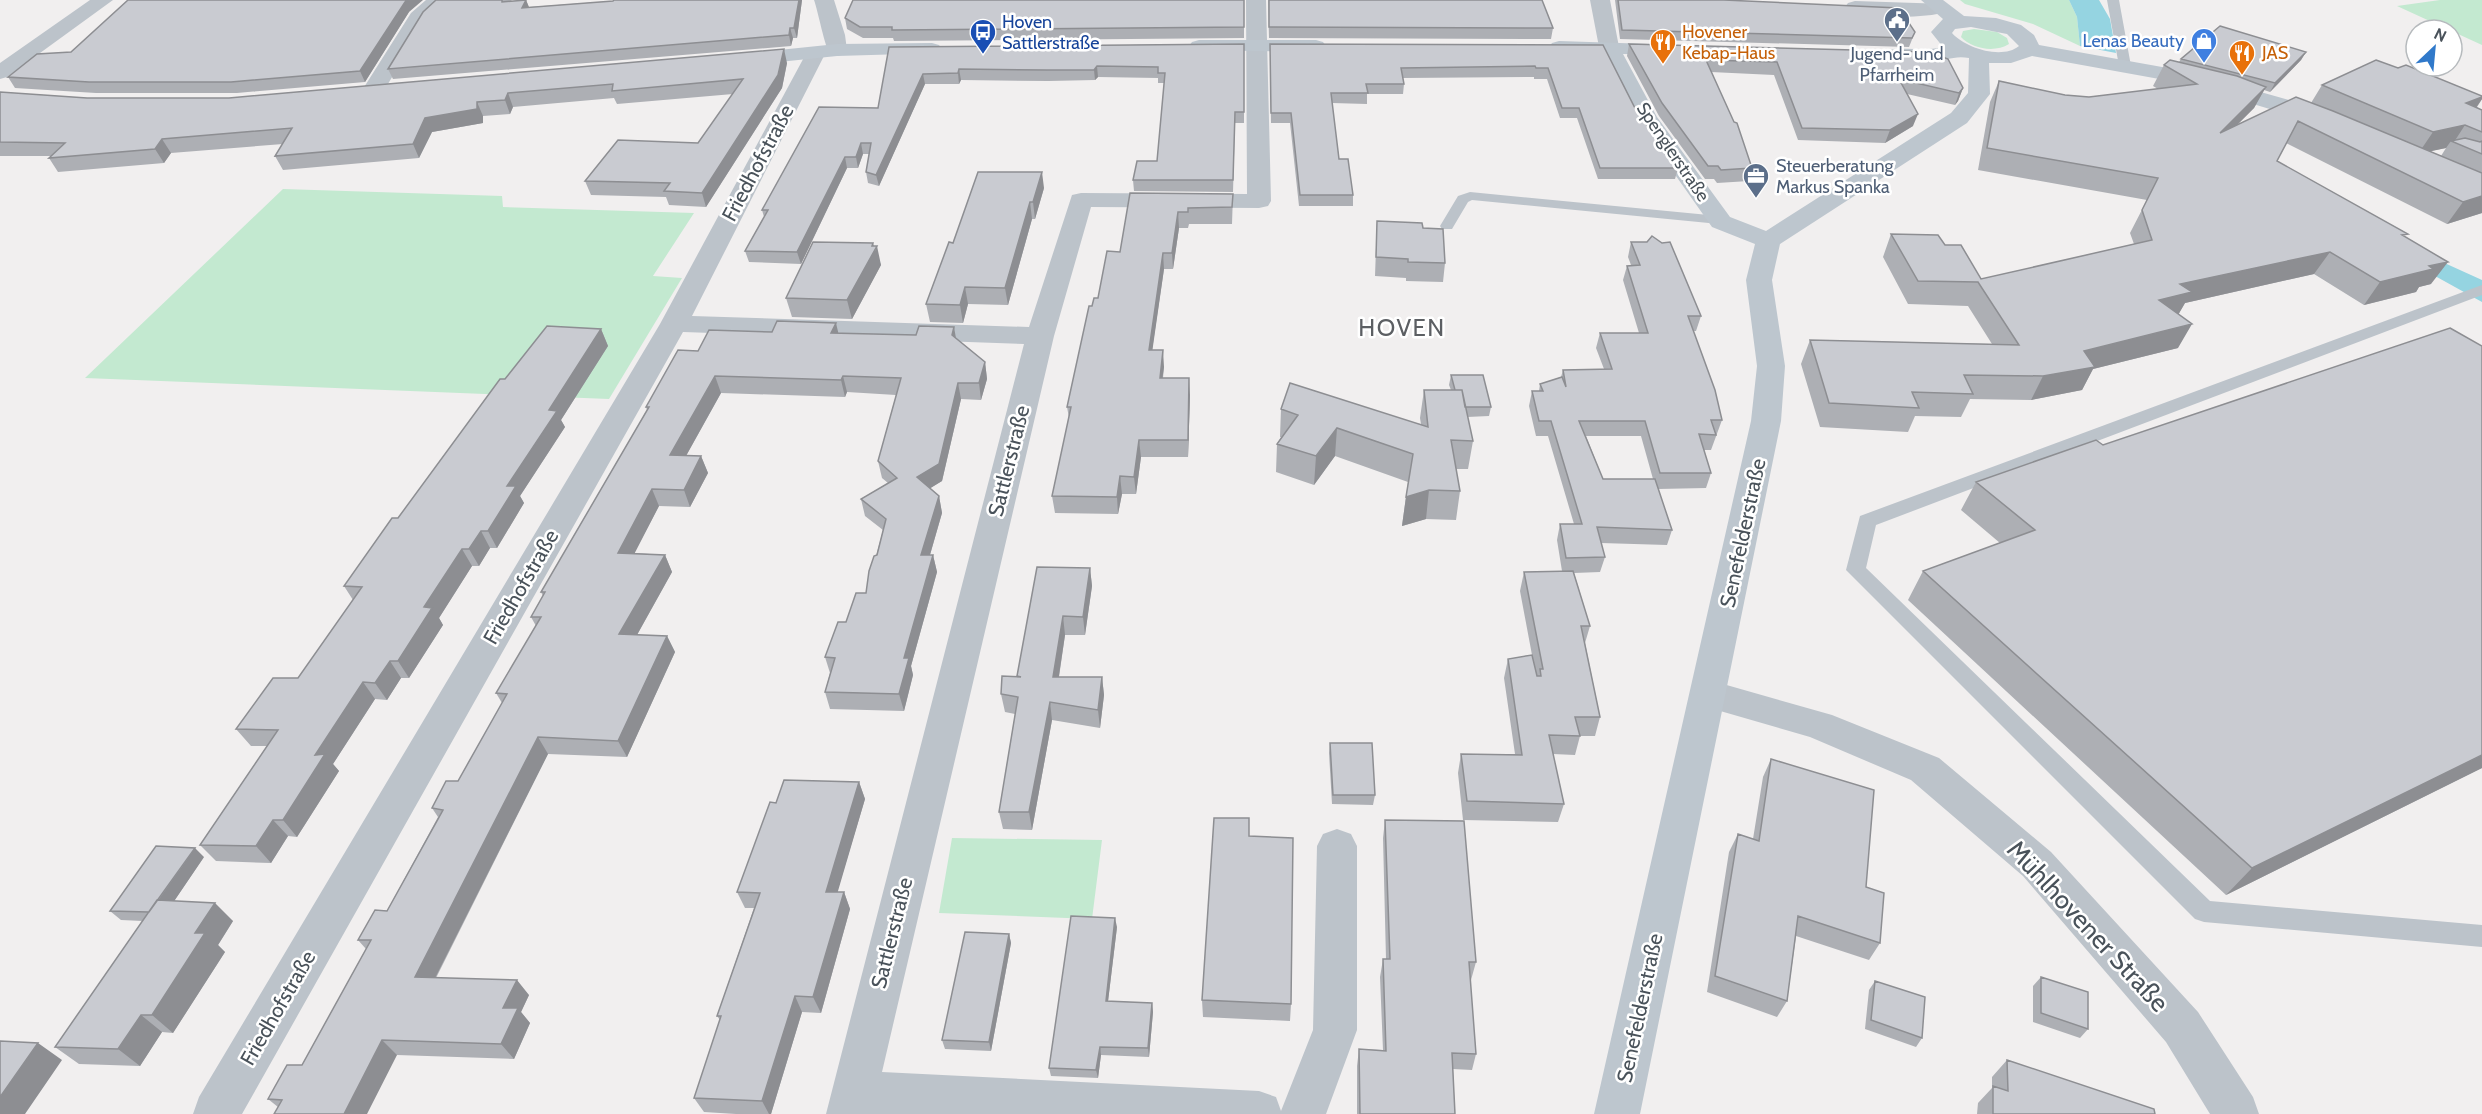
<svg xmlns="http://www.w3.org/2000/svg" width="2482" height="1114" viewBox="0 0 2482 1114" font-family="Cabin,sans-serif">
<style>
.green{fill:#c3e9d0}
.water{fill:#95d4e1}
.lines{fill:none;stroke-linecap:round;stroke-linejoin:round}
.service{fill:#bcc3ca;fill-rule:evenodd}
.minor{fill:#bcc3ca;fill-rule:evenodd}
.secondary{fill:#bdc6ce;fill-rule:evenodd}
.wall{fill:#adafb4;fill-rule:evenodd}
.shaded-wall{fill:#8d8e92}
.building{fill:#c9cbd1;stroke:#8d8e92;stroke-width:1.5}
.labels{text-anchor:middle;stroke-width:5;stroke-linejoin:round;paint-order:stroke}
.far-transit-label{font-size:18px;fill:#164399;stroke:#fff;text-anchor:start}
.far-food-label{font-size:18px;fill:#c56008;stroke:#fff;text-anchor:start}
.far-shop-label{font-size:18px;fill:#366cbe;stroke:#fff;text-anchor:end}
.far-service-label{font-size:18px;fill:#4e5e75;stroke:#fff}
.far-street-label{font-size:18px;fill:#49525a;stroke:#fff}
.street-label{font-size:21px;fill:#49525a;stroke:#fff}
.quarter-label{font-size:24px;letter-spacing:1.5px;fill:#5c5f63;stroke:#fff}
.near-street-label{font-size:26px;fill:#49525a;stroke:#fff}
</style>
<rect width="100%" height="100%" fill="#f1efef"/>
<path class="green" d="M1960 0H2069L2077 17 2080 46 2033 24 1965 4Z
M2440 0H2482V45L2397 6Z
M1974 29 1997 32 2007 38 2009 44C1995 53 1972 49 1961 37L1963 31Z
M283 189 502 196 503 207 694 213 653 276 682 278 609 399 85 378Z
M952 838 1102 840 1092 919 939 913Z"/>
<path class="water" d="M2069 0H2099L2110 19 2116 53 2080 46 2077 17Z
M2418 251 2482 280V302L2426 271Z"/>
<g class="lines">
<path class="service" d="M2107 0H2119L2131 66 2129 69H2121L2119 66Z
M1470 192 1719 216 1726 220 1719 224 1472 200 1468 202 1452 229H1442L1440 226 1458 196Z
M2482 285V295L1876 525 1866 568 2210 901 2482 925V947L2204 922 2195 919 1846 570 1860 516Z"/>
<path class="minor" d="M90 0H113L7 77 0 79V63Z
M426 0H448L426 21 380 97 372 98 364 97 361 92 411 13Z
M814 0H834L845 35 847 50 844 54 837 56 830 54C825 48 818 11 814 0Z
M1246 0H1266L1271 201 1268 206 1259 208 1091 207 1054 336 882 1072 1259 1091 1276 1097 1281 1111 1313 1030 1317 846 1323 834 1337 829 1351 834 1357 846V1030L1326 1114H826L1024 344 683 332 242 1114H193L199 1097 660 324 808 50 815 48 822 50 825 54 692 316 1029 327 1072 195 1081 193 1247 194Z
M1590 0H1610L1619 47 1616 51H1602L1599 47Z
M1855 1 1947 4 1950 8 1947 12C1921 19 1874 18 1848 11L1845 7 1848 3Z
M1709 680 1832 715 1939 758 2051 852 2198 1012 2253 1097 2259 1114H2210L2166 1042 2023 876 1911 780 1810 737 1696 704 1691 694 1696 684Z"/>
<path class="secondary" d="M1921 0H1943L1964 16 1996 18 2021 25 2034 35 2039 45 2190 72 2289 100 2330 116 2333 121 2330 126 2322 128 2273 110 2187 84 2032 56 2011 63H1989L1990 94 1967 123 1780 244 1772 280 1785 366 1781 421 1640 1114H1594L1751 421 1757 366 1746 280 1755 244 1712 227 1635 118 1602 54 1552 51 1549 47 1552 43 1559 41 1680 45 1683 49 1680 53 1673 55 1623 54 1657 117 1730 217 1766 231 1951 113 1968 93 1969 58C1954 55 1946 61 1932 62 1918 64 1899 63 1885 59L1882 55 1885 51C1904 46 1924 52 1943 47L1931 32 1943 19ZM1971 27 2007 34 2019 46C2002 60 1965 48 1952 33L1955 29Z
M1199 40H1316L1323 42 1326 46 1323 50 1316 52 1192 50 1189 46 1192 42Z
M932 43 939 45 942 49 939 53 837 56 741 66 734 64 731 60 734 56 741 54 837 44Z"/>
</g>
<path class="wall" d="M436 0H512L511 1 526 0 529 7 613 1 614 0H802L797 38H793L791 46 393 79 388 69Z
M1244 0V38L894 41 893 38H863L847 29 845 18Z
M1268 0 1553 28 1551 39 1269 38Z
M1615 0H1724L1915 32 1909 47 1620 39Z
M409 12 365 82 237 93H96L15 88 8 77 71 52Z
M1244 44V123H1235L1233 192 1134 191 1133 180 1157 161 1164 83H1158V78L1098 77 1095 80 1048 81 961 80 959 84H925L879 186 868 183 866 172 869 154H863L858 168H847L801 264 749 262 745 251 764 217 762 210 878 108 889 47Z
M1629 44 1930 52 1963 88 1958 101 1955 105 1907 94 1913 126 1885 143 1798 140 1774 75 1711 72 1752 168 1749 181 1717 183 1714 179H1705L1659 116 1627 56Z
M1603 45 1635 108 1678 168 1675 179H1598L1577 118H1560L1547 79H1534V77L1403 78 1404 84 1403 94H1367V104L1332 103 1339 159 1353 195V206H1299L1290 123H1271L1270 55Z
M2306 52 2301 60 2270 92 2264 90 2254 108 2238 124 2311 103 2322 85 2482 96V99L2477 107 2482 110V213L2447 224 2286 143 2277 161 2405 237 2431 284 2419 287 2416 292 2364 305 2314 274 2185 303 2178 315V348L2093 369 2082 390 2031 400 1970 399 1961 417 1915 416 1908 432 1820 427 1801 364 1810 340 1992 344 1968 306 1908 304 1883 257 1891 234 1945 245 1981 279 2134 244 2130 233 2147 200 1978 170 1990 102 1999 81 2065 95 2089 97 2158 89 2153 86 2164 65 2179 62 2181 59ZM2446 148 2441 156 2430 151Z
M787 63 782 88 706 207 669 205 666 197 591 195 585 181 698 143 733 94 617 104 614 98 513 107 510 114 483 116V123L432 132 419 158 283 170 275 156 283 144 171 153 164 163 58 172 49 158 51 156H0V92L87 98H229Z
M1044 188 1035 219H1032L1008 305 968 304 963 323 930 322 926 304 953 243Z
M1130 193 1233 194 1232 224H1189L1188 228H1179L1173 269H1164L1152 350 1164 367 1163 378 1190 395 1188 457H1141L1136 494H1122L1118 514 1055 513 1052 496 1069 418 1067 407 1092 306 1098 298 1120 252Z
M1377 221 1423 228 1445 263 1443 282 1406 281V278L1375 276Z
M1631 242 1701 316 1696 331H1693L1722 420 1711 450H1704L1711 473 1706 488 1658 489 1672 530 1667 545 1601 543 1605 557 1600 572 1574 573 1590 626 1585 643 1600 717 1595 736H1580L1575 755 1553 754 1564 804 1558 822 1463 820 1458 773 1461 754H1515L1504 678 1508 659 1532 655 1520 591 1524 572 1562 571 1557 540 1560 524H1574L1548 436H1536L1529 406 1532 391H1539L1540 384 1561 377 1563 370 1604 369 1596 348 1600 333H1639L1623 280 1627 266 1631 265 1628 257ZM1586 436H1641L1653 479H1603Z
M874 246 881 265 852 319 792 317 786 298Z
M601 329 608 346 561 420 565 427 520 496 524 503 497 548H490L479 566H472L439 618 443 625 409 678H401L387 700 375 699 333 764 339 771 297 837 288 836 271 863 216 861 200 845 267 746H251L236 729 298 678 353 600 344 586 398 518 505 379Z
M838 333 956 338 985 362 987 379 981 400 961 399 942 481 930 488 939 496 942 513 930 555H933L937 572 911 666 913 675 904 711 830 709 825 692 830 673 825 657 846 622 866 593 883 530 865 516 861 499 888 483 882 478 878 461 896 395 847 392 845 397 721 393 686 456H701L708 473 690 507 659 506 634 553 665 555 672 572 637 635 667 636 675 652 627 757 548 754 436 978 529 995 521 1012 530 1023 514 1059 397 1055 278 1107 268 1099 302 1065 366 949 358 940 387 911 438 817 432 808 458 781 502 703 496 693 536 626 531 617 543 596 541 592 647 410 646 407 698 351Z
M1451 375 1491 407 1489 416 1467 417 1473 441 1468 469H1456L1460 491 1456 520 1426 519 1402 526 1408 482 1335 456 1314 485 1276 472 1277 444 1281 437H1280L1281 409 1421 424 1420 418 1424 390H1451L1449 385Z
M1976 482 2482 768 2226 895 1908 600 1923 571 2000 543 1961 510Z
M1090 568 1092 586 1085 635H1065L1059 677H1102L1104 695 1100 728 1052 720 1032 830 1003 829 999 812 1015 714 1005 712 1001 694 1017 676Z
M1330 743 1375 795 1373 805 1332 804 1329 753Z
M1771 759 1880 943 1869 960 1796 936 1787 1001 1777 1017 1707 992 1729 852 1738 834 1753 839 1763 777Z
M859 782 865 799 837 892H844L850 909 821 1013 802 1012 771 1114H736L704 1112 694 1098 720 1020 717 1016 754 908H745L737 892 776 803Z
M1385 820 1476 962 1471 980 1470 979 1476 1054 1472 1070 1453 1069 1455 1114H1357V1066L1359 1049 1383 1050 1380 977 1383 959H1386L1383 838Z
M1249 836 1291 1004 1290 1021 1203 1017 1202 1000Z
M204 857 174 901 233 921 218 945 225 952 173 1033 162 1032 140 1066 79 1064 55 1047 143 921 121 920 110 911Z
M1117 927 1108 1001 1152 1003 1153 1012 1149 1057 1101 1055 1098 1078 1051 1076 1049 1068Z
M1009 934 1011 943 991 1051 945 1049 942 1040Z
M2041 977 2088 1029 2080 1038 2033 1022V986Z
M1875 981 1922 1038 1916 1047 1865 1029 1869 990Z
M2007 1060 2155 1114H1977L1978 1103 1992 1088V1077Z"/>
<path class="shaded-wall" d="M407 0H423L409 12 365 82 360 71 405 2Z
M526 0 530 10 522 8Z
M799 0H802L797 38 794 28Z
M790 28 793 38 791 46 789 35Z
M784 49 787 63 782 88 706 207 702 193Z
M2306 52 2301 60 2270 92 2275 83Z
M1097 66 1098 77 1095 80 1094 70Z
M959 69 961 80 959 84 958 73Z
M923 74 925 84 879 186 876 175Z
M2266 87 2254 108 2208 154 2220 133Z
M1963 88 1958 101 1955 105 1959 93Z
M508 93 513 107 510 114 505 100Z
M2482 97V99L2469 118 2466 103Z
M477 102 483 116V123L432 132 419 158 413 144 425 118Z
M1918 114 1913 126 1885 143 1890 130Z
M2465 125 2454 142 2451 141 2446 148 2418 154 2433 132Z
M162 139 171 153 164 163 155 149Z
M861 143 863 154 858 168 856 157Z
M845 157 847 168 801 264 797 252Z
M1042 172 1044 188 1035 219 1033 202Z
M2482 196V213L2447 224 2463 202Z
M1030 202 1032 219 1008 305 1005 288Z
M1178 212 1179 228 1173 269 1172 253Z
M873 243 875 251 877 246 881 265 852 319 847 300Z
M2330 252 2314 274 2185 303 2178 315 2159 300 2180 284Z
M1163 253 1164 269 1150 367 1149 350Z
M2448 262 2431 284 2419 287 2416 292 2364 305 2380 282 2429 266Z
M965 287 968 304 963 323 960 305Z
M836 323 840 340 831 333Z
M2192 324 2178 348 2093 369 2082 390 2031 400 2043 376 2084 351Z
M954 327 957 344 952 335Z
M601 329 608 346 561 420 565 427 520 496 524 503 497 548 488 531 507 486 549 410Z
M1163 350 1164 367 1160 395V378Z
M985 362 987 379 981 400 979 383Z
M715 376 721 393 677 472 670 455Z
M843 376 847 392 845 397 841 380Z
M1189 378 1190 395 1188 457V440Z
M958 383 961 399 942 481 921 494 917 477Z
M1337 428 1335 456 1314 485 1316 456Z
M1139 440 1141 457 1136 494 1134 477Z
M701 456 708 473 690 507 684 490Z
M1120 476 1122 494 1118 514 1117 497Z
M652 489 659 506 626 570 618 553Z
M1429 490 1426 519 1402 526 1406 497Z
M939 496 942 513 925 572 921 555Z
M481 531 490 548 479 566 469 549Z
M462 549 472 566 439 618 443 625 409 678 398 661 424 607Z
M665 555 672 572 628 651 619 634Z
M933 555 937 572 911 666 913 675 904 711 899 694 904 658Z
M1090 568 1092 586 1085 635 1083 617Z
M1063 616 1065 635 1056 695 1053 677Z
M667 636 675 652 627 757 618 741Z
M390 661 401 678 387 700 375 683Z
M1102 677 1104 695 1100 728 1098 710Z
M363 682 375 699 333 764 339 771 297 837 283 820 315 755Z
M1050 702 1052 720 1032 830 1029 812Z
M538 737 548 754 428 992 415 977Z
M2482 755V768L2226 895 2252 868Z
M859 782 865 799 833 908 826 892Z
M273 820 288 836 271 863 256 846Z
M195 848 204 857 160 922 150 912Z
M844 892 850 909 821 1013 813 997Z
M215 903 233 921 218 945 225 952 173 1033 152 1015 195 933Z
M1115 918 1117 927 1107 1010 1106 1001Z
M1009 934 1011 943 991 1051 989 1042Z
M517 980 529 995 521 1012 530 1023 514 1059 501 1044 503 1008Z
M795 996 802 1012 771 1114H769L762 1101Z
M1152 1003 1153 1012 1149 1057 1148 1048Z
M141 1015 162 1032 140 1066 118 1049Z
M382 1040 397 1055 367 1114H344Z
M38 1043 62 1060 25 1114H0V1097Z
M1100 1047 1101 1055 1098 1078 1096 1070Z"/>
<path class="building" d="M128 0H407L405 2 360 71 231 82H89L8 77 37 54 71 52Z
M436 0H502V2L526 0 522 8 613 1 614 0H799L794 28H790L789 35 388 69 423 12Z
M853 0H1244V27L892 30V27H860L845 18Z
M1269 0H1542L1553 28 1269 27Z
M1618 0H1724L1899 8 1915 32 1912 38 1622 30Z
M2220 26 2306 52 2275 83 2181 59Z
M1244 44V112H1235L1233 180H1133L1137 161H1157L1165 73H1158V67L1097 66 1094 70H1047L959 69 958 73 923 74 876 175 866 172 871 143H861L856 157H845L797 252 745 251 768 210H762L819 107 878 108 889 47Z
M1270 44 1603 45 1635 108 1678 168H1600L1579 108H1562L1548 68H1536L1535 66 1401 68 1404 84H1366L1368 93H1331L1339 159H1348L1353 195H1300L1291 113H1271Z
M1629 44 1930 52 1948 59 1963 88 1959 93 1899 79 1918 114 1890 130 1802 128 1777 62 1706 60 1734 122 1737 123 1752 168 1721 170 1718 166H1708L1662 103Z
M784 49 778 75 702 193 664 191 670 183 585 181 618 140 698 143 743 79 612 91 613 84 508 93 505 100 477 102V109L425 118 413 144 275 156 292 128 162 139 155 149 49 158 65 143 0 142V92L87 98H229Z
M2170 60 2237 76 2266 87 2220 133 2296 97 2333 111 2482 173V196L2463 202 2298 121 2277 161 2408 234 2402 235 2448 262 2429 266 2433 269 2380 282 2330 252 2180 284 2192 292 2159 300 2192 324 2084 351 2095 367 2043 376 1964 375 1973 394 1912 392 1919 408 1829 403 1810 340 2019 345 1978 282 1918 281 1891 234 1938 235 1945 245H1961L1981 279 2152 240 2142 210 2158 178 1987 148 1999 81 2065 95 2089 97 2197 84 2164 65Z
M2376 60 2398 68 2406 65 2482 96V97L2466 103 2482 110V132L2465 125 2433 132 2322 85Z
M2465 138 2480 142 2482 141V154L2451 141Z
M978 172H1042L1033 202H1030L1005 288 965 287 960 305 926 304 949 242 953 243Z
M1130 193 1233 194 1232 207 1188 208V212H1178L1172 253H1163L1149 350H1163L1160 378H1189L1188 440H1139L1134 477 1120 476 1117 497 1052 496 1071 407H1067L1089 306H1092L1094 298H1098L1107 251 1120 252Z
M1377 221 1422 223 1423 228 1443 229 1445 263 1408 262V259L1376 257Z
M1652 236 1662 243 1670 242 1701 316H1688L1715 390 1722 420H1711L1716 435 1699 434 1711 473H1660L1645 421H1579L1603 479H1655L1672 530 1597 527 1605 557 1566 558 1560 524H1582L1551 421H1539L1532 391H1543L1540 384 1562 377 1566 387 1563 370 1612 369 1600 333H1648L1627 266 1640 265 1631 242H1647Z
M813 242 873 243 872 246H877L847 300 786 298Z
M777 321 836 323 831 333 916 335 919 326 954 327 952 335 985 362 979 383H958L939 464 917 477 939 496 921 555H933L904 658H909L899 694 825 692 835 658 825 657 838 622H846L856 593H866L869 571 874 556 877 555 886 519 861 499 897 478 878 461 901 378 843 376 841 380 715 376 670 455 701 456 684 490 652 489 618 553 665 555 619 634 667 636 618 741 538 737 415 977 517 980 503 1008H518L501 1044 382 1040 344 1114H274L282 1100 268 1099 287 1065H302L371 940H358L375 910 387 911 443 810 432 808 446 781H458L507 694 496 693 541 617H531L545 592H541L649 407H646L678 350 698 351 709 330 772 332Z
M547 326 601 329 549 410 557 411 507 486H516L488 531H481L469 549H462L424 607 432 608 398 661H390L375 683 363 682 315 755 325 754 283 820H273L256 846 200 845 278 730 236 729 273 678H298L362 587 344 586 392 518H398L500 379H505Z
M2450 328 2482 346V755L2252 868 1923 571 2035 530 1976 482 2096 440 2103 445Z
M1451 375H1483L1491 407H1465L1462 390H1455Z
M1290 383 1428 427 1424 390H1462L1473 441 1451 440 1460 491 1429 490 1406 497 1413 454 1337 428 1316 456 1277 444 1298 415 1281 409Z
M1037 567 1090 568 1083 617 1063 616 1053 677H1102L1098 710 1050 702 1029 812H999L1018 697 1001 694 1002 676 1021 677 1017 676Z
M1573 571 1590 626H1581L1600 717H1575L1580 736 1549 735 1564 804 1467 801 1461 754 1522 755 1508 659 1532 655 1537 676H1541L1540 669H1543L1524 572Z
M1330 743H1372L1375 795H1333Z
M1771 759 1874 790 1866 887 1884 893 1880 943 1798 916 1787 1001 1715 976 1738 834 1759 841Z
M784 780 859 782 826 892H844L813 997 795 996 762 1101 694 1098 721 1016H717L760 893 737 892 770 802 776 803Z
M1214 818H1249V836L1293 838 1291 1004 1202 1000Z
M1385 820 1464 821 1476 962H1469L1476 1054 1452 1053 1455 1114H1360L1359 1049 1386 1051 1383 959H1390Z
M156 846 195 848 149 912 110 911Z
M157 900 215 903 195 933H205L152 1015H141L118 1049 55 1047Z
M1071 916 1115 918 1106 1001 1152 1003 1148 1048 1100 1047 1096 1070 1049 1068Z
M965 932 1009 934 989 1042 942 1040Z
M2041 977 2088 992V1029L2041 1013Z
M1875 981 1925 997 1922 1038 1871 1020Z
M0 1041 38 1043 0 1097Z
M2007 1060 2154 1109 2155 1114H1993V1086L2008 1091Z"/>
<defs>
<g id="civic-pin" transform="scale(1.35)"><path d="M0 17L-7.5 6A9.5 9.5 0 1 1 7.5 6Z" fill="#5c6f8a" stroke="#fff"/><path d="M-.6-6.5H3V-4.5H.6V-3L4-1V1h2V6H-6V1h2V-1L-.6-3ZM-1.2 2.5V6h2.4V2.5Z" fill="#fff"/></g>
<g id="bus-pin" transform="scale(1.35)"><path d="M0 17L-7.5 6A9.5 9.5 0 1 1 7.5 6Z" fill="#1a4fb4" stroke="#fff"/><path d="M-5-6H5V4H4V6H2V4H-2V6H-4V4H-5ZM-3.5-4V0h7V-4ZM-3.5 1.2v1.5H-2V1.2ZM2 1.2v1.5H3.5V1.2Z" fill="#fff"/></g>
<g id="shop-pin" transform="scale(1.35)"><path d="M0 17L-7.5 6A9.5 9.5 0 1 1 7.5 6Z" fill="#3f7fe0" stroke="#fff"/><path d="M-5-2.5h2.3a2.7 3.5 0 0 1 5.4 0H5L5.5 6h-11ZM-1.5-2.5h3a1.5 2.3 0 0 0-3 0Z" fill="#fff"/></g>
<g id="restaurant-pin" transform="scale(1.35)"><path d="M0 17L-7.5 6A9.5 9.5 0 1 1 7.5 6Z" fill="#e8710a" stroke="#fff"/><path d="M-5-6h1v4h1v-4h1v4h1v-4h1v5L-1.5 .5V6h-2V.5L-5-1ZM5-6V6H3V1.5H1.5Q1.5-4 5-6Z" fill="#fff"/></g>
<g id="office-pin" transform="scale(1.35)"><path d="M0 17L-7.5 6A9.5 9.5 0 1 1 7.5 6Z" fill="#5c6f8a" stroke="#fff"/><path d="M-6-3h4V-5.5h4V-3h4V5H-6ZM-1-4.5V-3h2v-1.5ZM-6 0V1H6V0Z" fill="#fff"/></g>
</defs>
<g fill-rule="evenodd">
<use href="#civic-pin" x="1897" y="20"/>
<use href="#bus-pin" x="983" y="32"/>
<use href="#shop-pin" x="2204" y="41"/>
<use href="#restaurant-pin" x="1663" y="42"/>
<use href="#restaurant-pin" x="2242" y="53"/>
<use href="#office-pin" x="1756" y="176"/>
</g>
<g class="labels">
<g class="far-transit-label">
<text x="1002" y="28">Hoven<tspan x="1002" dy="21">Sattlerstraße</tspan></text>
</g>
<g class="far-food-label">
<text x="1682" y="38">Hovener<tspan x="1682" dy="21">Kebap-Haus</tspan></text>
<text x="2262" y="59">JAS</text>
</g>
<g class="far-shop-label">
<text x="2184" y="47">Lenas Beauty</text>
</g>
<g class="far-service-label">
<text x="1897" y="60">Jugend- und<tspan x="1897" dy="21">Pfarrheim</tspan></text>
<text x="1776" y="172" text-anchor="start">Steuerberatung<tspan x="1776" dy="21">Markus Spanka</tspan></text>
</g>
<g class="far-street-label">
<text transform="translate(1673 152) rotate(56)" y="6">Spenglerstraße</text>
</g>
<g class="street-label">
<text transform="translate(758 163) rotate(-62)" y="7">Friedhofstraße</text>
<text transform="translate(1009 461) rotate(-76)" y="7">Sattlerstraße</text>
<text transform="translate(1743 533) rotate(-78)" y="7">Senefelderstraße</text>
<text transform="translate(521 587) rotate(-60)" y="7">Friedhofstraße</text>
<text transform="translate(892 933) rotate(-76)" y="7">Sattlerstraße</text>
<text transform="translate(278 1008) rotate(-60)" y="7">Friedhofstraße</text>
<text transform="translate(1640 1008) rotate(-78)" y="7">Senefelderstraße</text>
</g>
<g class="quarter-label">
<text x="1402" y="336">HOVEN</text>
</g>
<g class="near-street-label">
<text transform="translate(2088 926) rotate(47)" y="9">Mühlhovener Straße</text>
</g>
</g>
<g transform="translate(2434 48) rotate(26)"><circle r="28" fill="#ffffff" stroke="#b6babd" stroke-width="1.5"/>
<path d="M0-4.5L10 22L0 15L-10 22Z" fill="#3079ca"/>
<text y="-9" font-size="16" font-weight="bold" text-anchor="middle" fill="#49525a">N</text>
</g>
</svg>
